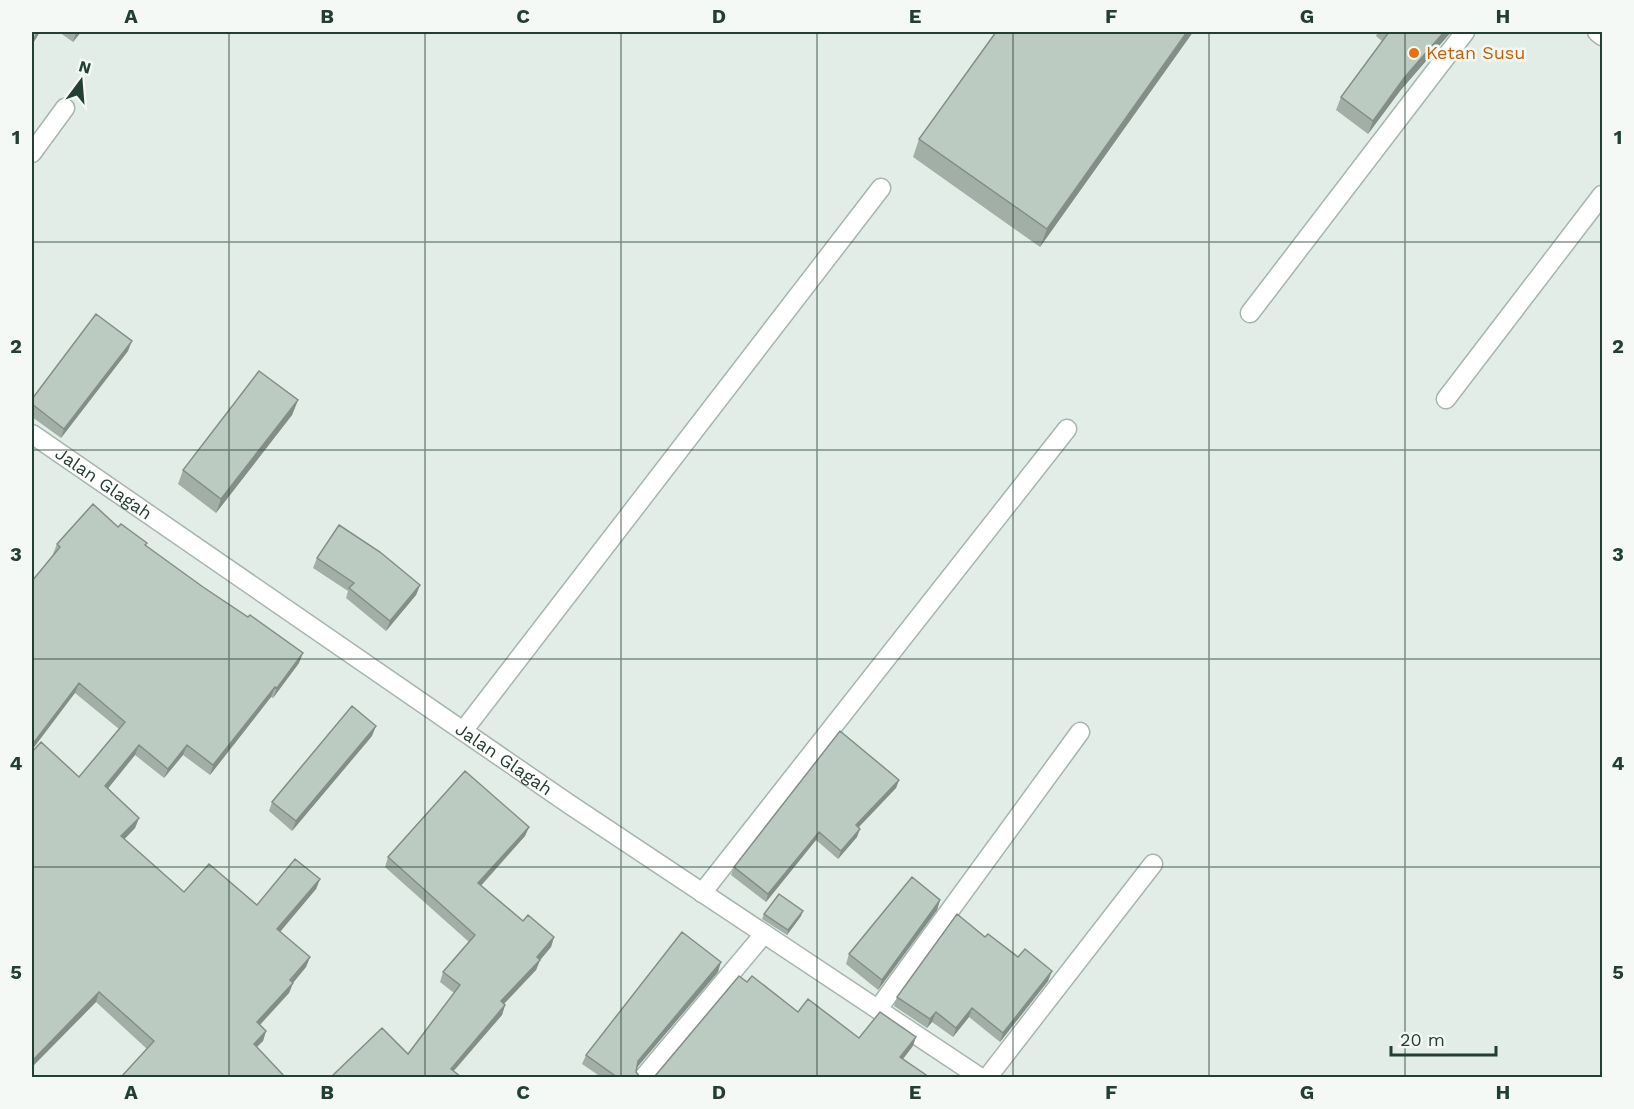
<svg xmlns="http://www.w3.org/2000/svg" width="1634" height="1109" viewBox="0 0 1634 1109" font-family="'Work Sans',sans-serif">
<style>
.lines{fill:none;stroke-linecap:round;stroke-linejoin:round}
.lane-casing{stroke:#a6b5ad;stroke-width:21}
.street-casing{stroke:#a6b5ad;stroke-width:21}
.lane{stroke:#fff;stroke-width:18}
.street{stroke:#fff;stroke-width:18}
.wall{fill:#a1afa7}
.shaded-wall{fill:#838e88}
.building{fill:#bbcbc2;stroke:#838e88;stroke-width:1.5}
.grid{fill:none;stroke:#233e32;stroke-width:1.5;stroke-opacity:0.55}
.food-dot{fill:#e8710a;stroke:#f4f9f6;stroke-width:2}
.labels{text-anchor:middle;stroke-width:5;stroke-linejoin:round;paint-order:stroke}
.food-label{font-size:18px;fill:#c56008;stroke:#f4f9f6;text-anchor:start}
.street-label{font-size:18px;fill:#233e32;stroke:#f4f9f6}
.neatline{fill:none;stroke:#233e32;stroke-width:2}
.grid-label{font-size:20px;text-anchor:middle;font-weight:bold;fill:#233e32}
</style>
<rect width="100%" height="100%" fill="#e3ede7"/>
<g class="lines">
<g class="lane-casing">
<path id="lane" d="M32 153 65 108
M463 731 881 188
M702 893 1067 429
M878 1009 1080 732
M987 1078 1153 864"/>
</g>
<g class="street-casing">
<g id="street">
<path d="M1597 32 1602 36"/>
<path d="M1250 313 1465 32"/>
<path d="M1446 399 1602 195"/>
<path id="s1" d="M32 434 569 804 981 1078"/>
<path d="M643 1078 764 934"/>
</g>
</g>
<use href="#lane" class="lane"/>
<use href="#street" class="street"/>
</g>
<path class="wall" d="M59 32H81L73 42Z
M996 32H1193L1040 247 913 157 919 139Z
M1378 32H1451L1400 91 1368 134 1336 110 1341 97 1382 41 1376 36Z
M128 351 61 438 32 417V399Z
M298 400 292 415 216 513 178 484 183 470Z
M118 527 146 546 299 663 273 698 271 697 210 775 183 755 164 778 135 755 108 788 139 818 135 828 124 839 184 892 257 905 320 879 316 889 280 932 310 957 306 967 293 983 289 993 260 1025 266 1031 263 1041 257 1047 285 1077H122L147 1049 96 1002 32 1067V752L79 777 119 729 75 693 54 555 53 554 57 544Z
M317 558 420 585 416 595 386 631 346 598 348 591 313 568Z
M372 736 292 831 269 811 272 802Z
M899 780 896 788 859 827 857 837 838 859 816 840 766 902 731 875 734 867Z
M529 827 525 836 481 886 523 921 554 937 551 947 540 960 536 970 504 1004 505 1005 502 1015 454 1071 408 1054 454 993 440 982 443 972 469 942 385 867 388 857Z
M940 900 937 910 878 990 846 964 849 954Z
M764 914 801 916 787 935 762 919Z
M985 937 1018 957 1052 971 1048 981 1000 1042 969 1017 953 1037 932 1022 927 1028 894 1006 897 997Z
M718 972 636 1068V1072L640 1077H601L582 1064 586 1055Z"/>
<path class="shaded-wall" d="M38 32H40L32 45V41Z
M77 32H81L73 42 76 33Z
M1187 32H1193L1040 247 1047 229Z
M1444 32H1451L1400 91 1368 134 1373 121 1404 78Z
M132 341 128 351 61 438 64 429Z
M298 400 292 415 216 513 221 499Z
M420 585 416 595 386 631 390 621Z
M303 653 299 663 273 698 277 688Z
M79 683 75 693 32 750V745Z
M275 687 271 697 210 775 213 765Z
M376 726 372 736 292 831 296 821Z
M139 745 135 755 102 796 105 786Z
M187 745 183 755 164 778 168 769Z
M899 780 896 788 853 833 856 825Z
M139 818 135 828 118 846 121 836Z
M529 827 525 836 474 893 478 883Z
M860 829 857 837 838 859 841 851Z
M819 832 816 840 766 902 768 894Z
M320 879 316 889 274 939 277 929Z
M940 900 937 910 878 990 882 980Z
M803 911 801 916 787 935 788 930Z
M554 937 551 947 536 965 540 960 536 970 497 1011 501 1001Z
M310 957 306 967 291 985 293 983 289 993 253 1032 257 1022Z
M721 962 718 972 634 1071 638 1061Z
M1052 971 1048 981 1000 1042 1003 1033Z
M99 992 96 1002 32 1067V1061Z
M505 1005 502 1015 448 1077 451 1069Z
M972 1008 969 1017 953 1037 956 1028Z
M936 1012 932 1022 927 1028 930 1019Z
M266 1031 263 1041 250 1053 254 1044Z
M916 1037 913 1046 897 1067 900 1057Z"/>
<path class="building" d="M32 32H38L32 41Z
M996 32H1187L1047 229 919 139Z
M1389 32H1444L1404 78 1373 121 1341 97Z
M96 314 132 341 64 429 32 404V399Z
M259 371 298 400 221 499 183 470Z
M93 504 118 527 121 524 147 543 145 545 203 587 248 617 250 615 303 653 277 688 275 687 213 765 187 745 168 769 139 745 105 786 139 818 121 836 184 892 209 864 257 905 295 859 320 879 277 929 310 957 290 980 293 983 257 1022 266 1031 254 1044 285 1077H124L122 1076 154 1041 99 992 32 1061V752L41 742 79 777 125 722 79 683 32 745V581L60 547 57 544Z
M339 525 380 552 420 585 390 621 349 588 354 583 317 558Z
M352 706 376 726 296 821 272 802Z
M840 731 899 780 856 825 860 829 841 851 819 832 768 894 734 867Z
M465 771 529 827 478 883 523 921 528 915 554 937 537 957 540 960 501 1001 505 1005 451 1069 461 1077H331L382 1028 408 1054 460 985 443 972 475 935 388 857Z
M912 877 940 900 882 980 849 954Z
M779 894 803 911 788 930 764 914Z
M957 914 985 937 988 934 1018 957 1025 949 1052 971 1003 1033 972 1008 956 1028 936 1012 930 1019 897 997Z
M682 932 721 962 638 1061 636 1072 640 1077H617L586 1055Z
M739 976 747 982 752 976 798 1012 808 999 859 1038 880 1012 916 1037 900 1057 929 1077H652L655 1076Z"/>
<path class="grid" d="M229 32V1078M425 32V1078M621 32V1078M817 32V1078M1013 32V1078M1209 32V1078M1405 32V1078M32 242H1602M32 450H1602M32 659H1602M32 867H1602"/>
<circle class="food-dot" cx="1414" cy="53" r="6"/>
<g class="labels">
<g class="food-label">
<text x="1426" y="59">Ketan Susu</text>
</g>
<g class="street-label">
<text dy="6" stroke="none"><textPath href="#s1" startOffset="87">Jalan Glagah</textPath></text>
<text dy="6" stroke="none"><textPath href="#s1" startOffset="573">Jalan Glagah</textPath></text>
</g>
</g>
<rect width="1634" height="1109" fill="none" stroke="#f4f9f6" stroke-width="66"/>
<g transform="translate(81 81) rotate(16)" stroke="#f4f9f6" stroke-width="4.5" paint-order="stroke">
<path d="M0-4.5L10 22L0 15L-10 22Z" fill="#233e32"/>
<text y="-9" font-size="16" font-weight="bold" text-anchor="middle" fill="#233e32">N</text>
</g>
<path d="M1391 1046v9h105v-9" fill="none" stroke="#233e32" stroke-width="3"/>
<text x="1400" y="1046" font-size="18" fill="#233e32" stroke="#f4f9f6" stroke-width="4.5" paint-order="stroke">20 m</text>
<rect x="33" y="33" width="1568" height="1043" class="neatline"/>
<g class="grid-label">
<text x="131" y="23">A</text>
<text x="327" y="23">B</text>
<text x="523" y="23">C</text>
<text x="719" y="23">D</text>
<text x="915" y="23">E</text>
<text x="1111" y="23">F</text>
<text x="1307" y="23">G</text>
<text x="1503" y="23">H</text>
<text x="16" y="144">1</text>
<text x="1618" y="144">1</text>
<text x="16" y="353">2</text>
<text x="1618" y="353">2</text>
<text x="16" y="561">3</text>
<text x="1618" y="561">3</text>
<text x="16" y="770">4</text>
<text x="1618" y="770">4</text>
<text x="16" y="979">5</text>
<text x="1618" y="979">5</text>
<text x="131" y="1099">A</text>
<text x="327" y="1099">B</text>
<text x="523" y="1099">C</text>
<text x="719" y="1099">D</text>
<text x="915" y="1099">E</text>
<text x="1111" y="1099">F</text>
<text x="1307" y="1099">G</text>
<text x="1503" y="1099">H</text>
</g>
</svg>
